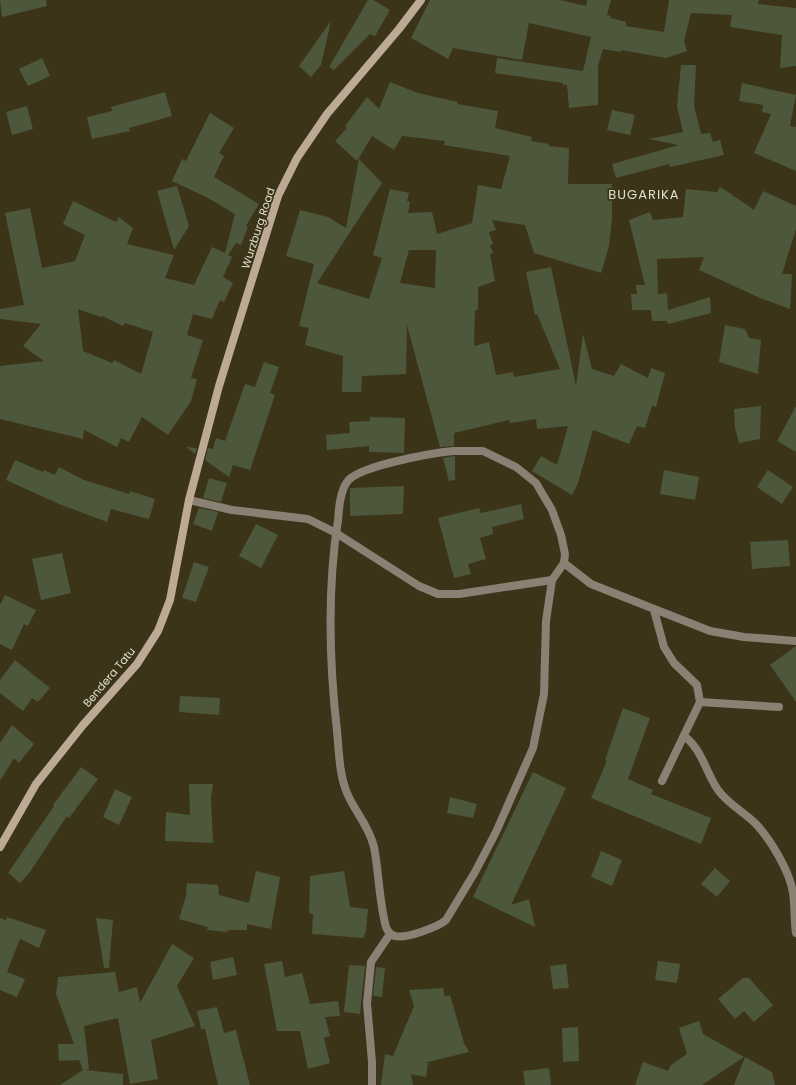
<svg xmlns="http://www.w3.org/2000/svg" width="796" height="1085" viewBox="0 0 796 1085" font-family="Poppins,sans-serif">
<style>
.building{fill:#4d573c;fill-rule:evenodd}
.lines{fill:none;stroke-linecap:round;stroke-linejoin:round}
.lane{stroke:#8b8074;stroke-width:8}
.street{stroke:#8b8074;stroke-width:8}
.secondary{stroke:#bcaa97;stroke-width:8}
.labels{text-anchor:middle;stroke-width:3.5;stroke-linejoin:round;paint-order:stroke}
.street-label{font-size:11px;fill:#e0ddcc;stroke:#3b3419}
.quarter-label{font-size:13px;letter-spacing:1px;fill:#e0ddcc;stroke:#3b3419}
</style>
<rect width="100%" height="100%" fill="#3b3419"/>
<path class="building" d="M0 0H46L47 6 2 17Z
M368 0H373L390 10 375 36 370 34 334 70 329 67Z
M430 0H560L586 6 587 0H611L607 15 611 16 610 18 626 22V26L664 32 669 0H759L758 4 796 8V66L780 68 782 35 730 27 732 15 691 13 684 41 687 51 666 58 621 50V52L603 49 598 66V105L569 108 567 85H563V83L495 73 497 58 583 71 591 37 529 23 522 60 453 48 448 59 411 38Z
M331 21 321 65 311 77 299 66Z
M42 58 50 76 28 86 19 69Z
M681 65H696L694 106 701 134 710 133 713 142 720 140 724 155 670 167 669 164 616 178 612 164 679 145 649 139 683 132 677 106Z
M390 82 418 93 458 102 457 104 498 111 495 128 532 137 531 141 549 144 548 146 569 148 568 184H612V219L609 246 601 273 534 253 525 225 492 220 496 230 489 232 493 244 490 245 493 253 490 254 495 281 478 287V310H475L474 346 489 342 496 375 513 372 514 377 560 369 537 314 535 315 526 272 551 267 576 386 583 334 592 369 614 376 621 364 648 378 651 368 665 373 656 407 652 406 645 428 637 426 629 444 593 430 578 483 572 495 532 471 541 456 557 465 568 426 537 429 536 419 510 423 509 420 454 433V446L440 447 407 325 406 374 362 376 361 392H342L343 356 305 345 309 328 299 326 314 264 286 256 300 210 328 217 346 228 359 159 382 183 317 283 369 299 382 258 373 255 390 189 409 193 407 201 410 202 408 213 432 212 437 234 472 223 478 185 501 189 510 156 444 145 445 141 402 136 394 150 372 136 357 161 335 141 347 128 345 126 367 97 379 109ZM409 250H436L435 288 400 283Z
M742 83 796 95 790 126 796 127V171L754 153 771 114 762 112 763 105 739 101Z
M165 92 172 116 129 128 130 131 92 139 87 117 112 111 111 107Z
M27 106 33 129 12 135 6 112Z
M612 110 635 115 630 135 607 130Z
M210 113 234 128 219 153 224 156 214 177 259 204 246 226 248 227 241 245 236 243 228 255 232 257 223 277 233 283 224 302 220 300 212 319 193 314 187 335 203 340 191 378 197 379 191 401 168 435 142 417 129 442 121 438 117 447 84 430 83 439 0 419V366L44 361 23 346 41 324 0 319V309L24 305 5 213 30 208 42 268 75 261 85 235 63 224 73 201 116 222 119 217 133 228 127 244 174 255 165 278 194 285 212 247 225 253 235 214 208 198 172 181 182 159 186 161ZM78 309 101 317 102 316 123 326 125 323 153 332 141 374 114 360 112 363 83 351Z
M177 186 189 226 174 250 157 191Z
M720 187 733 195V198L734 196 754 210 763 191 796 206V229L782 274H792L790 309 760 298 699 270 704 257 657 259 658 294 667 293 668 310 710 297 711 313 668 324 667 321H652L651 310H632L631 294H637L636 285H645L629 220 650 212 653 220 683 217 686 189 717 192Z
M725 325 745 329 749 338 761 340 758 374 719 362Z
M264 362 279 367 270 393 275 395 250 470 233 465 229 477 205 460 208 448 213 449 216 438 225 441 245 384 255 387Z
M761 406 760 439 739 443 735 428 734 409Z
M796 406V452L777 441Z
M370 417 405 418 404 453 369 452V446L327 450 326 435 350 433 349 422 370 421Z
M186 447 197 448 195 454Z
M455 456V480L449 481 443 458Z
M15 460 43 472 44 470 55 475 59 467 84 480 129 494 130 491 155 499 149 519 111 509 107 522 59 504 6 480Z
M664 470 699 477 695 500 660 494Z
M768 470 793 487 782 504 757 487Z
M209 478 227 483 221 502 203 498Z
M404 486 403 514 350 516V488Z
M521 504 524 519 492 527 493 534 480 538 486 559 468 564 471 574 454 578 438 518 479 508 481 513Z
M199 508 218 512 212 531 193 524Z
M256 524 278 535 261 568 239 556Z
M788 540 790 566 752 569 750 542Z
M62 553 71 593 41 600 32 559Z
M194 562 209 567 196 602 182 598Z
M5 595 36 610 28 626 24 624 12 650 0 644V605Z
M796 646V702L770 665Z
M15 660 50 688 38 702 32 698 23 711 0 693V680Z
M180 696 220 698 219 715 179 712Z
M623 708 650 718 628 779 653 790 651 794 711 818 701 844 591 798 607 761 605 760Z
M12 725 34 744 19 763 14 758 0 781V743Z
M81 767 98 779 69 818 67 816 30 872 20 883 8 873 54 806 53 805Z
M533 772 566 788 511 905 529 899 535 927 473 897Z
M189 784H213L211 798 213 843 165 841 166 812 190 815Z
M115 789 132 797 119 825 103 817Z
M450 797 477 804 473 818 447 813Z
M601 851 622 860 612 886 591 877Z
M715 868 730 881 717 897 701 884Z
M256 871 280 877 271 929 247 924V930H227L228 932 207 930 208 927 179 919 186 896 187 883 218 885 219 895 249 903Z
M344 871 350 907 368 909 366 931 363 938 312 934 313 914 309 913 310 876Z
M7 917 46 930 39 948 20 939 7 972 25 979 17 997 0 990V918L6 920Z
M96 918 113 920 109 968H104Z
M172 944 194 958 177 986 195 1026 151 1040 158 1079 130 1084 118 1018 84 1026 89 1069 85 1070 123 1074V1085H60L83 1070 79 1060 59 1061 58 1044H74L56 994 58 977 115 972 119 992 137 987 140 1003Z
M233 957 237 975 213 980 210 962Z
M282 961 285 977 302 973 310 1004 338 1001 340 1016 325 1017 330 1036 324 1038 330 1063 308 1069 300 1031H277L264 964Z
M658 961 680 964 677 983 655 980Z
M566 964 569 988 553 989 550 966Z
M349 965 365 966 360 1014 344 1012Z
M376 967 385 968 382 997 373 996Z
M743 978H749L773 1005 754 1022 744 1011 735 1019 718 999Z
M443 988 445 997 450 995 464 1043 469 1052 424 1063H428L426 1077 411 1074 413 1085H381L385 1054 393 1056 414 1006 409 990Z
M217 1007 224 1033 236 1030 250 1085H218L205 1029H201L197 1011Z
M699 1021 703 1034 744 1057 702 1085H635L643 1062 668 1071 671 1065 687 1054 679 1028Z
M578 1027 579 1061 563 1062 562 1028Z
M745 1057 772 1072 775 1085H734Z
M549 1068 551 1085H525L523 1071Z"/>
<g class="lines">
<path class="lane" d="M336 533 419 586 438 594H459L552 580
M700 702 779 707"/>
<path class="street" d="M453 451H483L516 467 536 483 552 510 561 535 565 554 564 563 552 580 546 621 544 694 533 748 496 832 475 872 446 920C438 927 406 939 395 936 390 935 388 932 386 927 379 901 379 873 374 847 369 826 355 812 347 793 339 774 339 750 337 731 329 660 327 590 338 520 339 508 340 492 347 482 357 466 433 453 453 451Z
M189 500 232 510 308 519 336 533
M564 563 591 584 710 631 744 637 796 641
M654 610 664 647 674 663 697 685 700 702 662 781
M684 736C702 749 706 773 718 790 728 804 744 812 756 824 771 840 790 872 793 893 795 906 794 920 796 933
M372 1085V1062L367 1003 371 962 390 934"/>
<path class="secondary" d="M0 847 36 784 83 725 137 664 158 631 170 600 189 500 219 386 278 196 297 158 327 114 399 29 421 0"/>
</g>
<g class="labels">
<g class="street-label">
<text transform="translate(258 228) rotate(-72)" y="4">Wurzburg Road</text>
<text transform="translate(109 677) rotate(-50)" y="4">Bendera Tatu</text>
</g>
<g class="quarter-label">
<text x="644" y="199">BUGARIKA</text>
</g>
</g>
</svg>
